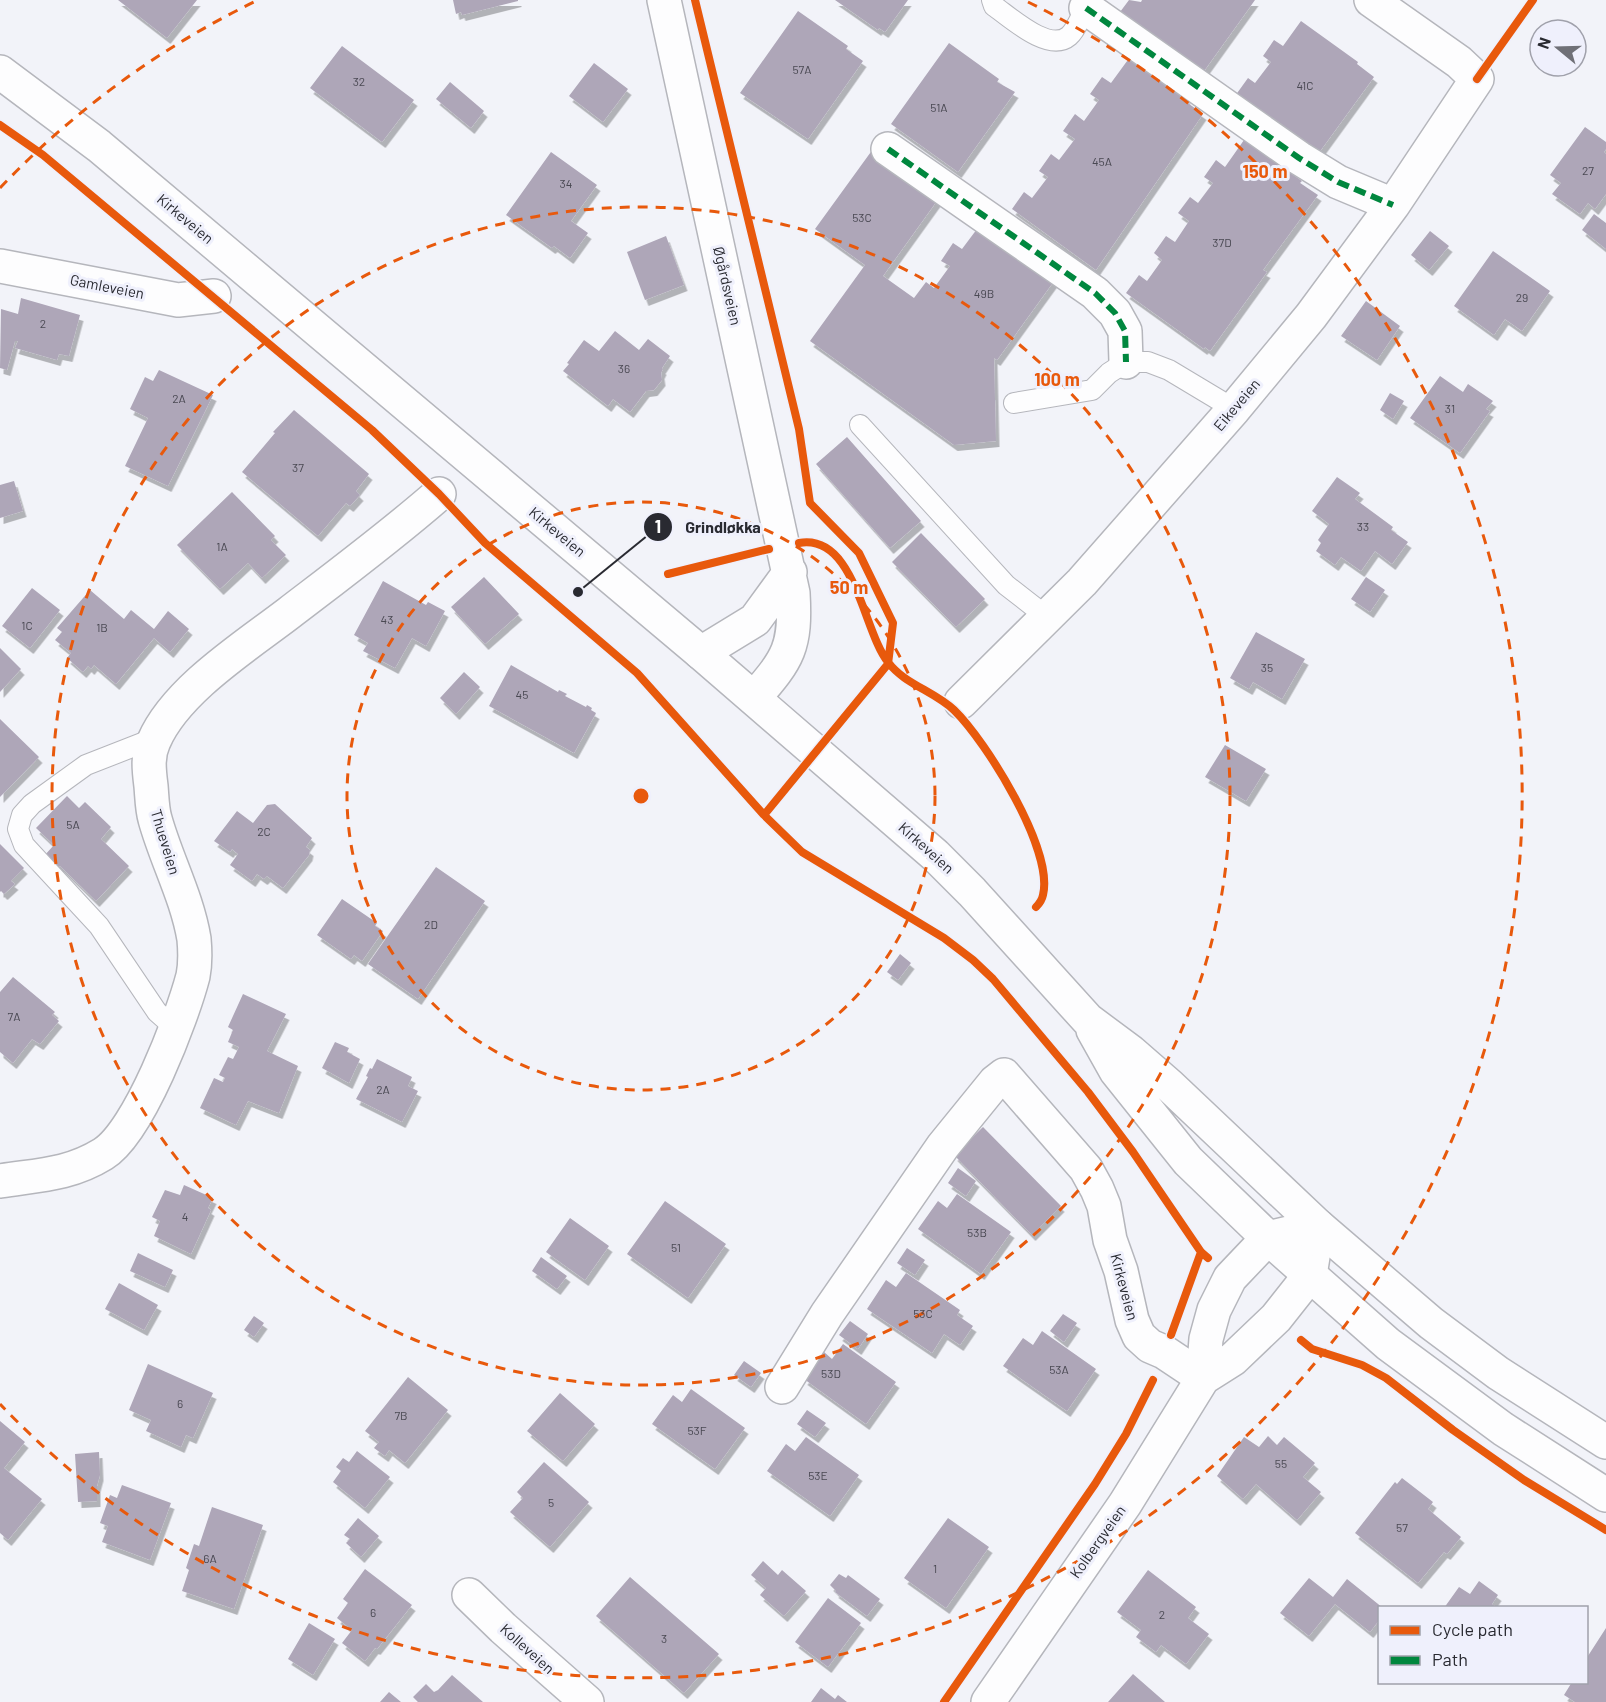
<svg xmlns="http://www.w3.org/2000/svg" width="1606" height="1702" viewBox="0 0 1606 1702" font-family="Barlow,sans-serif">
<style>
.building{fill:#aea6b8;filter:url(#shadow)}
.lines{fill:none;stroke-linecap:round;stroke-linejoin:round}
.lane-casing{stroke:#b5b6bc;stroke-width:22}
.street-casing{stroke:#b5b6bc;stroke-width:36}
.secondary-casing{stroke:#b5b6bc;stroke-width:36}
.primary-casing{stroke:#b5b6bc;stroke-width:36}
.lane{stroke:#fdfdfe;stroke-width:20}
.street{stroke:#fdfdfe;stroke-width:33}
.secondary{stroke:#fdfdfe;stroke-width:33}
.primary{stroke:#fdfdfe;stroke-width:33}
.quiet{stroke:#00873e;stroke-width:6;stroke-dasharray:12 6;stroke-linecap:butt}
.cycleway-casing{stroke:#eff0fc;stroke-width:11}
.cycleway{stroke:#e8590c;stroke-width:8}
.ring{fill:none;stroke:#e8590c;stroke-width:3;stroke-dasharray:10 8}
.labels{text-anchor:middle;stroke-width:6;stroke-linejoin:round;paint-order:stroke}
.number-label{font-size:12px;fill:#4a4953}
.street-label{font-size:15px;fill:#292a31;stroke:#eff0fc}
.centre{fill:#e8590c;stroke:#eff0fc;stroke-width:3}
.ring-label{font-size:18px;text-anchor:middle;font-weight:bold;fill:#e8590c;stroke:#eff0fc;stroke-width:6;stroke-linejoin:round;paint-order:stroke}
.leader{fill:none;stroke:#292a31;stroke-width:2}
.callout-dot{fill:#292a31;stroke:#eff0fc;stroke-width:2}
.mark-label{font-size:18px;text-anchor:middle;font-weight:bold;fill:#fff}
.callout-label{font-size:16px;text-anchor:middle;font-weight:bold;fill:#292a31;stroke:#eff0fc;stroke-width:6;stroke-linejoin:round;paint-order:stroke}
</style>
<defs>
<filter id="shadow"><feDropShadow dx="3.5" dy="6" stdDeviation="0" flood-color="#0004"/></filter>
</defs>
<rect width="100%" height="100%" fill="#f2f3f9"/>
<path class="building" d="M118 0H197L167 38Z
M453 0H518V1L462 15 461 12 456 14Z
M835 0H908L885 32 879 28 878 30Z
M1129 0 1141 2 1142 0H1255L1204 71 1120 12Z
M798 11 848 46 846 49 863 61 808 139 740 93Z
M1301 21 1358 62 1357 64 1374 77 1318 154 1235 96 1248 78 1255 83 1271 62 1263 56 1274 40 1283 46Z
M949 43 999 79 997 82 1015 92 958 172 891 124Z
M342 46 414 100 382 142 310 88Z
M1130 57 1187 98 1185 101 1203 114 1096 270 1012 209 1024 192 1032 198 1048 177 1039 171 1051 154 1059 160 1075 139 1063 131 1075 114 1084 121 1099 100 1090 94 1102 77 1111 83Z
M594 63 628 89 603 122 569 96Z
M450 82 484 111 471 128 436 99Z
M1585 127 1606 142V149L1604 152 1606 154V194L1595 209 1588 203 1580 214 1552 194 1561 183 1550 175Z
M1244 140 1302 181 1300 183 1318 195 1263 270 1267 272 1210 351 1205 347 1204 349 1126 293 1139 275 1147 281 1162 260 1154 253 1166 236 1175 242 1189 221 1178 213 1190 197 1198 203 1213 183 1204 177 1216 160 1225 167Z
M873 149 939 198 883 276 914 298 926 282 934 288 950 266 941 261 953 243 962 249 980 225 1054 281 997 360 994 358 996 441 954 445 810 341 865 265 815 229Z
M551 152 597 185 571 221 588 233 570 258 554 246 552 248 506 215Z
M1594 214 1606 223V249L1582 230Z
M1430 231 1449 246 1429 270 1411 255Z
M666 236 684 285 645 300 627 252Z
M1493 251 1550 291 1522 331 1505 319 1494 335 1454 306Z
M21 298 80 315 69 356 59 354 57 360 15 348 18 341H15L7 370 0 368 1 309 18 314Z
M1366 301 1400 326 1377 360 1341 336Z
M615 331 639 350 648 339 670 356 662 368 663 369 661 373 662 380 654 390 646 391 630 412 613 399 608 406 563 371 569 364 567 363 584 340 599 351Z
M159 370 213 395 168 486 125 466 148 418 130 409 145 377 153 381Z
M1440 376 1463 392 1468 384 1493 401 1486 409 1490 411 1460 453 1410 418Z
M1390 393 1404 401 1393 419 1380 410Z
M294 410 369 474 356 491 360 495 350 506 346 503 318 536 242 472 275 433 273 432Z
M847 437 921 521 890 548 816 464Z
M1337 477 1360 493 1355 499 1393 527 1391 530 1408 542 1392 564 1375 551 1361 571 1341 557 1335 565 1316 551 1321 543 1318 540 1329 524 1312 511Z
M14 481 23 511 0 518V485Z
M232 492 275 536 271 540 286 555 262 578 248 563 220 589 177 545Z
M921 533 985 599 956 627 892 562Z
M484 577 519 614 485 644 451 607Z
M1366 577 1385 590 1370 612 1351 599Z
M383 581 426 605 428 602 445 611 426 646 412 638 395 668 363 651 368 643 354 635Z
M32 588 60 610 30 648 2 626Z
M90 590 124 619 131 610 154 629 168 611 189 629 170 652 154 638 116 684 94 665 91 669 88 666 83 672 67 658 71 653 55 640 62 632 57 628Z
M1256 632 1305 659 1282 699 1253 682 1249 689 1230 678Z
M0 648 21 669 0 692Z
M511 665 558 692 559 690 567 694 565 696 586 707 587 705 592 708 591 710 596 713 574 753 489 706Z
M464 672 480 687 456 714 440 698Z
M0 719 39 757 0 797Z
M1225 745 1266 769 1246 801 1205 777Z
M67 796 79 808 85 802 111 827 101 839 129 866 96 901 60 866 57 869 44 856 54 845 36 828Z
M275 804 312 838 306 847 310 850 309 855 283 888 267 876 264 879 257 874 252 881 230 865 238 854 232 849 230 852 214 841 237 811 253 823 267 805Z
M0 844 24 868 11 881 15 884 4 894 1 891 0 892Z
M436 867 485 901 418 999 368 964Z
M342 899 377 923 375 926 383 931 362 961 354 955 351 959 317 935Z
M900 954 911 963 898 980 887 972Z
M13 977 55 1012 52 1015 59 1021 40 1044 32 1039 13 1063 0 1052V992Z
M243 994 286 1014 267 1051 298 1066 279 1113 248 1101 236 1125 200 1108 214 1078 223 1082 225 1078 219 1075 228 1057 233 1059 239 1047 228 1042 233 1030 228 1027Z
M335 1042 349 1048 347 1052 360 1059 349 1083 322 1068Z
M377 1059 412 1077 408 1086 418 1091 402 1122 356 1099 368 1077 366 1076 370 1068 372 1069Z
M983 1127 1061 1206 1032 1235 954 1155Z
M958 1168 976 1181 966 1196 948 1183Z
M184 1185 213 1198 208 1208 211 1210 191 1254 154 1236 160 1221 152 1217 165 1190 180 1195Z
M957 1194 1011 1232 981 1274 918 1229 938 1201 947 1208Z
M665 1201 726 1244 688 1298 627 1254Z
M570 1218 609 1246 585 1280 546 1252Z
M907 1248 925 1260 915 1275 897 1263Z
M138 1253 173 1270 165 1287 130 1271Z
M541 1257 567 1276 557 1289 532 1271Z
M906 1273 960 1310 957 1315 973 1326 960 1345 944 1334 932 1353 867 1309 886 1280 896 1287Z
M119 1283 158 1305 144 1330 105 1309Z
M1063 1314 1077 1323 1064 1342 1050 1331Z
M254 1316 264 1323 254 1337 244 1330Z
M850 1321 868 1334 858 1349 839 1335Z
M1042 1331 1096 1369 1067 1411 1003 1366 1023 1338 1033 1345Z
M843 1344 896 1382 866 1424 804 1379 824 1352 832 1359Z
M744 1361 761 1373 751 1387 734 1375Z
M148 1364 213 1393 193 1438 186 1435 181 1447 146 1431 151 1420 129 1410Z
M408 1377 448 1410 405 1463 389 1450 385 1456 374 1448 379 1442 365 1431Z
M691 1389 745 1428 715 1469 652 1424 673 1395 682 1402Z
M560 1393 595 1424 563 1461 527 1431Z
M807 1410 826 1423 815 1437 797 1424Z
M0 1421 25 1442 4 1468 42 1499 8 1540 0 1533Z
M1268 1436 1277 1445 1284 1437 1315 1463 1303 1477 1321 1492 1297 1520 1256 1484 1243 1499 1217 1476 1244 1437 1259 1447Z
M806 1437 859 1475 830 1516 767 1471 786 1444 795 1451Z
M357 1451 390 1477 365 1508 333 1482 341 1471 336 1467 343 1458 349 1462Z
M99 1452 100 1475 97 1486V1501L78 1502 75 1454Z
M544 1462 589 1502 550 1547 510 1512 523 1498 517 1492Z
M1402 1478 1433 1502 1428 1509 1461 1537 1447 1554 1444 1552 1418 1583 1355 1533 1395 1482 1397 1484Z
M122 1485 171 1503 150 1560 102 1542 108 1526 100 1523 110 1495 117 1498Z
M212 1507 263 1525 234 1609 182 1591 189 1570 186 1568 194 1544 199 1546Z
M358 1518 379 1536 361 1557 346 1543 350 1539 344 1535Z
M948 1518 989 1547 946 1608 904 1578Z
M763 1561 778 1575 782 1570 806 1591 784 1616 760 1595 766 1588 751 1575Z
M365 1569 412 1605 377 1649 375 1648 365 1661 342 1643 352 1630 337 1618 348 1603 343 1599Z
M1148 1570 1196 1607 1188 1618 1209 1634 1186 1664 1161 1645 1156 1652 1136 1637 1141 1630 1117 1612Z
M839 1574 846 1578 848 1575 880 1599 867 1616 835 1592 836 1591 830 1585Z
M630 1577 719 1654 684 1693 596 1616Z
M1309 1578 1333 1597 1347 1579 1383 1608H1380V1619L1370 1632 1335 1604 1309 1636 1280 1613Z
M1479 1581 1498 1595 1492 1604 1497 1608H1444L1459 1587 1470 1594Z
M828 1598 861 1623 828 1667 795 1642Z
M309 1623 335 1639 313 1675 288 1659Z
M1606 1628V1702H1575L1564 1695 1572 1682H1586V1659Z
M1133 1674 1165 1702H1108Z
M452 1675 483 1702H418L413 1697 426 1684 434 1692 438 1690Z
M821 1688 835 1699 838 1695 847 1702H811Z
M389 1692 401 1702H380Z"/>
<g class="lines">
<g class="lane-casing">
<path id="lane" d="M992 0 994 6C1011 18 1049 53 1069 36 1076 30 1081 16 1086 8L1084 0
M1014 403 1092 390 1109 373 1126 362H1148L1169 370 1234 409
M860 425 1006 585 1047 617
M155 738 86 765 32 804 22 815 18 829 24 845 99 926 157 1012 175 1028"/>
</g>
<g class="street-casing">
<path id="street" d="M664 0 793 593C796 647 789 658 754 698
M1086 8 1299 158 1338 182 1393 205
M888 149 1095 293 1115 313 1125 331 1126 362
M0 266 178 300 214 296
M701 653 755 620 790 572
M961 702 1082 582 1234 409 1311 316 1393 205 1477 79 1459 62 1371 0
M0 1181C38 1175 69 1175 103 1154 139 1132 182 1018 193 976 195 966 195 950 194 939 187 897 166 859 155 819 152 809 152 797 151 786 149 770 147 756 154 741 176 690 246 646 289 613 340 574 391 536 439 494
M782 1387 827 1314 943 1146 995 1082 1004 1075 1086 1169 1097 1189 1104 1206 1110 1240 1121 1271 1132 1320 1139 1336 1150 1346 1164 1352 1203 1378
M469 1595 503 1628 587 1702"/>
</g>
<g class="secondary-casing">
<path id="secondary" d="M988 1702 1125 1504 1203 1378 1233 1359 1276 1318 1310 1275 1318 1226 1268 1238 1230 1278 1214 1310 1206 1339 1203 1378"/>
</g>
<g class="primary-casing">
<path id="primary" d="M0 72 99 146 701 653 935 855 972 892 1088 1020 1131 1052 1170 1086 1318 1226 1431 1323 1498 1373 1606 1442
M1093 1030 1116 1071 1188 1161 1268 1238 1388 1344 1503 1429 1606 1495"/>
</g>
<use href="#lane" class="lane"/>
<use href="#street" class="street"/>
<use href="#secondary" class="secondary"/>
<use href="#primary" class="primary"/>
<path class="quiet" d="M1086 8 1299 158 1338 182 1393 205
M888 149 1095 293 1115 313 1125 331 1126 362"/>
<g class="cycleway-casing">
<path id="cycleway" d="M695 0 799 429 810 503 859 553 893 623 888 664 764 815
M1477 79 1533 0
M0 125 43 155 372 430 439 494 485 543 637 673 764 815 802 852 944 938 973 960 993 979 1088 1092 1133 1152 1201 1252 1208 1258
M799 543C855 533 863 631 888 662 904 684 934 691 954 710 986 741 1054 850 1043 895 1042 900 1039 904 1036 907
M668 574 769 549
M1171 1335 1201 1252
M1301 1340 1312 1349 1362 1365 1386 1378 1453 1430 1524 1480 1606 1530
M944 1702 1095 1484 1126 1434 1153 1380"/>
</g>
<use href="#cycleway" class="cycleway"/>
</g>
<g class="ring">
<circle cx="641" cy="796" r="294"/>
<circle cx="641" cy="796" r="589"/>
<path d="M0 188A883 883 0 0 1 254 2M1028 2A883 883 0 1 1 0 1404"/>
</g>
<g class="labels">
<g class="number-label">
<text x="802" y="74">57A</text>
<text x="359" y="86">32</text>
<text x="1305" y="90">41C</text>
<text x="939" y="112">51A</text>
<text x="1102" y="166">45A</text>
<text x="1588" y="175">27</text>
<text x="566" y="188">34</text>
<text x="862" y="222">53C</text>
<text x="1222" y="247">37D</text>
<text x="984" y="298">49B</text>
<text x="1522" y="302">29</text>
<text x="43" y="328">2</text>
<text x="624" y="373">36</text>
<text x="179" y="403">2A</text>
<text x="1450" y="413">31</text>
<text x="298" y="472">37</text>
<text x="1363" y="531">33</text>
<text x="222" y="551">1A</text>
<text x="387" y="624">43</text>
<text x="27" y="630">1C</text>
<text x="102" y="632">1B</text>
<text x="1267" y="672">35</text>
<text x="522" y="699">45</text>
<text x="73" y="829">5A</text>
<text x="264" y="836">2C</text>
<text x="431" y="929">2D</text>
<text x="14" y="1021">7A</text>
<text x="383" y="1094">2A</text>
<text x="185" y="1221">4</text>
<text x="977" y="1237">53B</text>
<text x="676" y="1252">51</text>
<text x="923" y="1318">53C</text>
<text x="1059" y="1374">53A</text>
<text x="831" y="1378">53D</text>
<text x="180" y="1408">6</text>
<text x="401" y="1420">7B</text>
<text x="697" y="1435">53F</text>
<text x="1281" y="1468">55</text>
<text x="818" y="1480">53E</text>
<text x="551" y="1507">5</text>
<text x="1402" y="1532">57</text>
<text x="210" y="1563">6A</text>
<text x="935" y="1573">1</text>
<text x="373" y="1617">6</text>
<text x="1162" y="1619">2</text>
<text x="664" y="1643">3</text>
</g>
<g class="street-label">
<text transform="translate(185 219) rotate(40)" y="5">Kirkeveien</text>
<text transform="translate(727 286) rotate(77)" y="5">Øgårdsveien</text>
<text transform="translate(107 287) rotate(11)" y="5">Gamleveien</text>
<text transform="translate(1237 405) rotate(-50)" y="5">Eikeveien</text>
<text transform="translate(557 532) rotate(40)" y="5">Kirkeveien</text>
<text transform="translate(165 842) rotate(73)" y="5">Thueveien</text>
<text transform="translate(926 848) rotate(42)" y="5">Kirkeveien</text>
<text transform="translate(1124 1287) rotate(75)" y="5">Kirkeveien</text>
<text transform="translate(1098 1542) rotate(-55)" y="5">Kolbergveien</text>
<text transform="translate(527 1649) rotate(42)" y="5">Kolleveien</text>
</g>
</g>
<circle cx="641" cy="796" r="9" class="centre"/>
<g class="ring-label">
<text x="1265" y="178">150 m</text>
<text x="1057" y="386">100 m</text>
<text x="849" y="594">50 m</text>
</g>
<path class="leader" d="M578 592L658 527"/>
<g class="callout-dot">
<circle cx="578" cy="592" r="6"/>
<circle cx="658" cy="527" r="15"/>
</g>
<g class="mark-label">
<text x="658" y="533">1</text>
</g>
<g class="callout-label">
<text x="723" y="533">Grindløkka</text>
</g>
<rect x="1378" y="1606" width="210" height="78" fill="#eff0fc" stroke="#a0a1ab" stroke-width="1.5"/>
<rect x="1390" y="1626" width="30" height="9" fill="#e8590c" stroke="#a0a1ab" stroke-width="1.5"/>
<text x="1432" y="1636" font-size="18" fill="#292a31">Cycle path</text>
<rect x="1390" y="1656" width="30" height="9" fill="#00873e" stroke="#a0a1ab" stroke-width="1.5"/>
<text x="1432" y="1666" font-size="18" fill="#292a31">Path</text>
<g transform="translate(1558 48) rotate(289)"><circle r="28" fill="#eff0fc" stroke="#a0a1ab" stroke-width="1.5"/>
<path d="M0-4.5L10 22L0 15L-10 22Z" fill="#6f7077"/>
<text y="-9" font-size="16" font-weight="bold" text-anchor="middle" fill="#292a31">N</text>
</g>
</svg>
